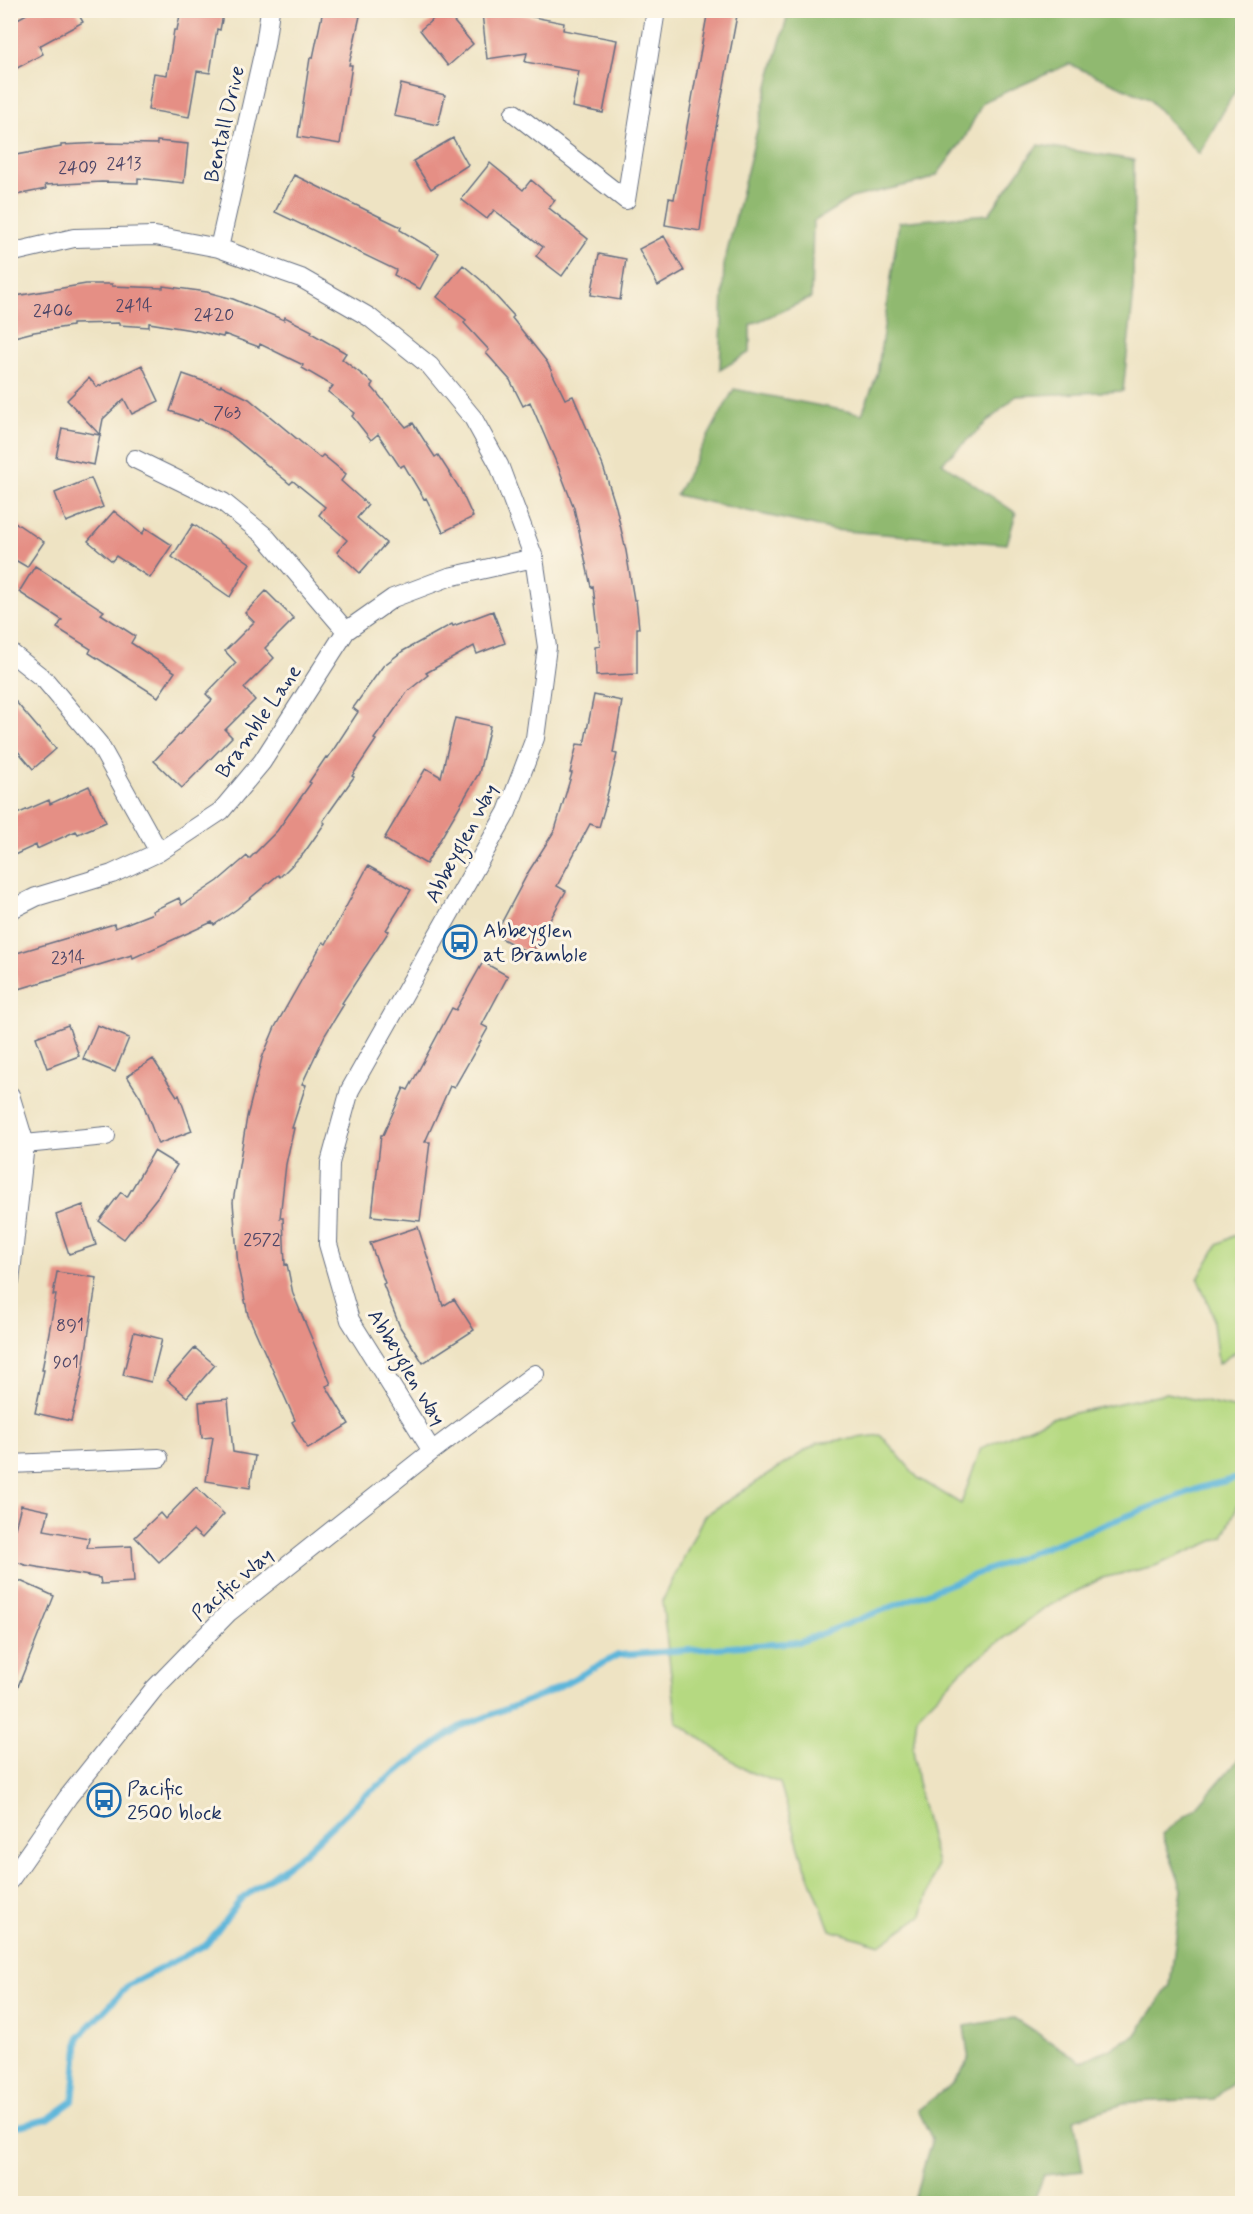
<svg xmlns="http://www.w3.org/2000/svg" width="1253" height="2214" viewBox="0 0 1253 2214" font-family="Mynerve,sans-serif">
<style>
.green{fill:#b5d981;stroke:#688470;stroke-width:1.5}
.forest{fill:#90b96f;stroke:#567466;stroke-width:1.5}
.lines{fill:none;stroke-linecap:round;stroke-linejoin:round}
.stream{stroke:#5db6da;stroke-width:6}
.building{fill:#e58f85}
.minor-casing{stroke:#656e81;stroke-width:20}
.minor{stroke:#fff;stroke-width:18}
.labels{text-anchor:middle;stroke-width:6;stroke-linejoin:round;paint-order:stroke}
.number-label{font-size:18px;fill:#4e4768}
.street-label{font-size:21px;fill:#1b2f5e;stroke:#fcf5e5}
.poi-label{font-size:21px;fill:#1b2f5e;stroke:#fcf5e5;text-anchor:start}
</style>
<rect width="100%" height="100%" fill="#fcf5e5"/>
<filter id="ink" filterUnits="userSpaceOnUse"><feTurbulence type="fractalNoise" baseFrequency=".0167" numOctaves="2"/><feDisplacementMap in="SourceGraphic" scale="12" xChannelSelector="R" yChannelSelector="G"/><feConvolveMatrix kernelMatrix="1 2 1 2 8 2 1 2 1" color-interpolation-filters="sRGB"/></filter>
<filter id="wash" filterUnits="userSpaceOnUse"><feTurbulence type="fractalNoise" baseFrequency=".008" numOctaves="4" result="noise"/><feDisplacementMap in="SourceGraphic" scale="24" xChannelSelector="R" yChannelSelector="G"/><feGaussianBlur stdDeviation="1.35" result="paint"/><feColorMatrix in="noise" values="0 0 0 0 0 0 0 0 0 0 0 0 0 0 0 0 0 1.4 0 .05"/><feComposite in="paint" operator="in"/></filter>
<g filter="url(#wash)">
<rect width="100%" height="100%" fill="#eee3c3"/>
<path class="green" d="M1242 1232V1347L1218 1364 1212 1313 1198 1279 1218 1244Z
M1166 1393 1242 1410V1496L1223 1537 1155 1566 1102 1578 1043 1609 962 1670 917 1716 913 1749 920 1797 937 1864 922 1915 880 1945 830 1930 802 1857 780 1783 747 1771 677 1722 662 1602 704 1516 817 1443 881 1435 918 1478 961 1504 981 1448 1051 1418Z"/>
<path class="forest" d="M789 11H1242V79L1199 154 1149 99 1069 64 983 102 964 139 937 175 924 181 851 198 813 222 811 298 750 325V352L720 370 724 264 771 74Z
M1038 145 1134 160 1133 300 1123 391 1016 396 942 463 1016 513 1007 544 833 530 676 495 734 389 862 414 877 375 899 222 989 214Z
M1242 1755V2074L1214 2099 1130 2102 1074 2119 1083 2171 1044 2175 1033 2203H913L932 2139 918 2110 953 2083 969 2061 964 2026 1014 2018 1081 2062 1135 2036 1170 1985 1182 1889 1162 1834 1197 1807Z"/>
<g class="lines">
<path class="stream" d="M10 2128 48 2119 73 2101 79 2037 129 1985 207 1944 240 1900 306 1851 364 1796 459 1727 545 1694 618 1655 800 1642 1202 1487 1242 1477"/>
</g>
<g id="blocks">
<path class="building" d="M34 10H76L83 22 39 46 43 54 10 72V23Z
M181 10H224L220 30 217 29 210 73 197 71 189 117 148 110 154 73 167 75 174 30H177Z
M323 10 360 16 349 65H352L340 144 298 137 310 58H313Z
M444 10 473 44 448 66 420 30Z
M503 10H513V13L564 23 563 30 617 40 603 113 572 107 579 71 525 62 527 53 487 59 482 13Z
M708 10H738L709 165 700 231 665 225 669 198 674 199Z
M401 84 445 95 438 125 394 116Z
M453 138 468 165 431 189 413 161Z
M157 141 188 144 184 183 138 178V183L102 182 45 185 46 189 16 195 10 156 61 147V145L103 143 157 144Z
M490 163 523 190 531 180 555 200 549 208 588 239 562 276 536 256 543 247 494 210 487 219 461 199Z
M294 175 401 227 400 230 439 253 420 289 394 275 396 270 275 212Z
M664 236 684 271 658 286 639 249Z
M599 254 626 259 620 300 591 295Z
M463 265 482 281 514 316 512 318 547 362 565 399 573 396 603 466 616 507 626 551 634 600H636L639 628H637V674L596 676 595 647 600 646 593 586 591 587 574 508 559 469 530 402 523 406 510 380 486 353 489 350 464 323 466 320 437 297Z
M86 284H112V286L163 288V286L207 292 233 299 284 320 285 317 312 331 311 333 346 353 342 359 373 383 371 386 406 427 413 423 435 457 438 455 460 489 473 517 443 532 426 498 424 499 404 465 400 467 378 434 371 440 352 416 355 413 328 392 333 386 302 368 303 365 260 344 259 347 224 334 223 337 198 331 149 323V327L119 325V323L72 324V326L34 332 10 338V297Z
M142 365 159 401 132 414 124 399 103 419 94 465 56 457 62 428 100 435 67 400 89 378 97 387Z
M183 374 220 387 221 385 249 399 320 458 323 455 346 474 341 481 368 505 357 518 386 543 360 573 337 552 347 540 319 515 325 507 293 481 290 484 227 432 199 419 198 421 170 411Z
M91 478 103 507 66 522 55 493Z
M114 511 142 534 146 528 172 545 150 578 116 556 112 561 88 541Z
M10 519 44 542 27 567 10 557Z
M193 524 250 563 230 597 172 557Z
M35 566 104 611 101 614 135 636 131 643 175 672 158 697 89 653 91 649 57 628 62 620 19 592Z
M266 591 294 619 265 648 274 658 244 688 255 700 225 730 232 737 182 788 154 761 212 700 206 694 236 663 225 651 254 622 245 613Z
M493 611 505 643 477 654 474 646 426 673 428 675 408 691 374 739 376 740 352 776 354 777 323 821 325 823 304 853 280 877 278 875 237 909 214 925 212 922 133 958 132 955 19 989 10 955 114 924 115 928 153 913 152 911 179 898 182 905 218 881 247 856 249 859 277 831 311 783 309 782 326 757 328 758 358 712 353 708 383 666 403 651 452 624 453 626Z
M10 695 56 749 33 769 10 742Z
M594 695 622 701 613 753 617 754 606 800H607L599 827 590 824 557 886 566 891 531 954 495 935 529 871 555 830 572 773H570L577 744 584 745Z
M455 718 490 726 479 773 426 864 384 839 426 768 441 777Z
M89 786 106 822 78 834 76 831 37 849 36 845 10 857V817L49 800 50 804Z
M368 866 411 890 386 930 389 931 342 1003 344 1004 325 1035 302 1084 306 1085 292 1128H294L286 1164 280 1218H283L285 1265 287 1264 293 1294 331 1384 326 1386 349 1424 308 1449 292 1422 295 1420 248 1315 238 1267 233 1202 247 1117 262 1058 275 1027 323 942 326 944Z
M483 962 508 976 482 1025 488 1028 454 1088 450 1086 425 1142H430L420 1221 372 1216 381 1135H383L404 1088 408 1090 452 1008 456 1010Z
M68 1025 79 1056 47 1068 36 1037Z
M97 1025 129 1038 115 1072 83 1059Z
M153 1059 177 1096 179 1095 192 1131 158 1144 141 1098 127 1076Z
M154 1151 177 1165 158 1196 124 1239 99 1221 121 1192 127 1197Z
M83 1205 96 1245 69 1254 56 1215Z
M418 1227 443 1306 454 1299 474 1330 423 1363 400 1327 383 1284 385 1283 370 1243Z
M57 1272 97 1278 82 1377 71 1421 35 1413 44 1370H42L56 1295H53Z
M134 1332 162 1339 151 1382 123 1375Z
M195 1348 215 1365 187 1397 167 1380Z
M228 1399 233 1452 255 1456 250 1488 206 1481 213 1437 202 1438 199 1402Z
M196 1487 224 1514 202 1538 193 1530 159 1562 135 1537 160 1513 165 1519Z
M21 1505 49 1511 44 1530 89 1538 87 1548 132 1546 134 1582 101 1584 100 1578 25 1565 10 1560V1548Z
M18 1580 54 1596 11 1704 10 1598Z"/>
</g>
</g>
<g filter="url(#ink)">
<use href="#blocks" fill-opacity="0" stroke="#656e81" stroke-width="1.5"/>
<g class="lines">
<g class="minor-casing">
<path id="minor" d="M514 113 626 200 656 10
M219 248 265 45 270 10
M10 253 74 238 155 236 219 248 284 272 301 278 369 317 430 366 473 418 499 465 534 558 547 647 535 738 507 812 350 1090 330 1163 328 1244 350 1320 432 1451
M135 459 223 502 265 536 346 631
M10 652 45 680 99 744 159 852
M10 910 36 897 112 874 159 852 221 811 262 762 346 631 393 598 449 577 534 558
M10 1095 25 1144 10 1282
M25 1144 106 1136
M10 1464 159 1458
M10 1880 68 1797 154 1689 228 1613 432 1451 535 1374"/>
</g>
<use href="#minor" class="minor"/>
</g>
</g>
<defs>
<g id="bus-ring" transform="scale(1.725)"><circle r="9.5" fill="#fcf5e5" stroke="#1f6fb2" stroke-width="1.5"/><path d="M-5-6H5V4H4V6H2V4H-2V6H-4V4H-5ZM-3.5-4V0h7V-4ZM-3.5 1.2v1.5H-2V1.2ZM2 1.2v1.5H3.5V1.2Z" fill="#1f6fb2"/></g>
</defs>
<g fill-rule="evenodd">
<use href="#bus-ring" x="460" y="942"/>
<use href="#bus-ring" x="104" y="1800"/>
</g>
<g class="labels">
<g class="number-label">
<text x="124" y="169">2413</text>
<text x="78" y="173">2409</text>
<text x="134" y="311">2414</text>
<text x="53" y="316">2406</text>
<text x="214" y="320">2420</text>
<text x="227" y="418">763</text>
<text x="68" y="963">2314</text>
<text x="262" y="1245">2572</text>
<text x="70" y="1331">891</text>
<text x="66" y="1368">901</text>
</g>
<g class="street-label">
<text transform="translate(224 124) rotate(-77)" y="7">Bentall Drive</text>
<text transform="translate(258 721) rotate(-55)" y="7">Bramble Lane</text>
<text transform="translate(461 843) rotate(-62)" y="7">Abbeyglen Way</text>
<text transform="translate(407 1367) rotate(59)" y="7">Abbeyglen Way</text>
<text transform="translate(232 1584) rotate(-41)" y="7">Pacific Way</text>
</g>
<g class="poi-label">
<text x="483" y="937">Abbeyglen<tspan x="483" dy="24">at Bramble</tspan></text>
<text x="127" y="1795">Pacific<tspan x="127" dy="24">2500 block</tspan></text>
</g>
</g>
<rect width="1253" height="2214" fill="none" stroke="#fcf5e5" stroke-width="36"/>
</svg>
